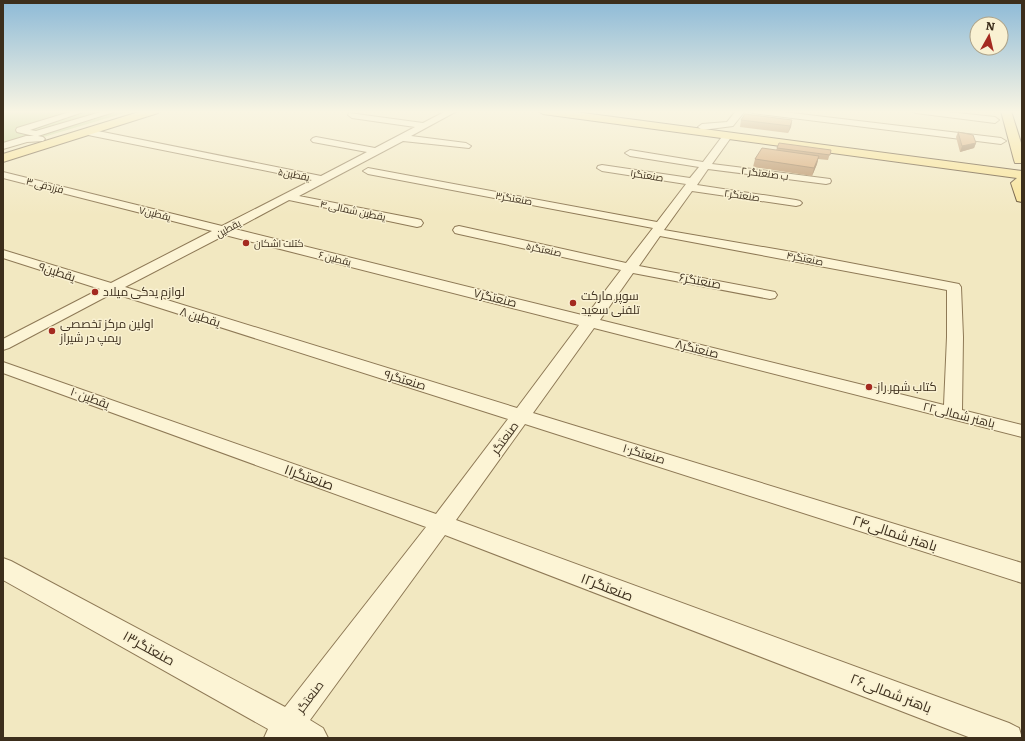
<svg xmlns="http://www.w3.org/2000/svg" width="1025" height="741" viewBox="0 0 1025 741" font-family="Literata,Cairo,serif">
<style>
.green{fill:#c5d294}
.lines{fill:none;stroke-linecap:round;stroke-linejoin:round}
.minor-casing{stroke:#8e7956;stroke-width:2}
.major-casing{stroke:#5b462b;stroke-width:2}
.minor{fill:#fcf4d5;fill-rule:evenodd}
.major{fill:#f9e395;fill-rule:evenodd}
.wall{fill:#b68d63}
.shaded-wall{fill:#947350}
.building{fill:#d4a473;stroke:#947350}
.poi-dot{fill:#a42a20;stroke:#f9f1d2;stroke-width:1.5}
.labels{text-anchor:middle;stroke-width:3;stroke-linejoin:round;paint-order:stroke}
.far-street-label{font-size:10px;fill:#3c2e1c;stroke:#f9f1d2}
.far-poi-label{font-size:10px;fill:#3c2e1c;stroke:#f9f1d2;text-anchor:start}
.street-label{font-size:12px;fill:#3c2e1c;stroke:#f9f1d2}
.poi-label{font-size:12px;fill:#3c2e1c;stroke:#f9f1d2;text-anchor:start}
.near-street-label{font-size:14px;fill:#3c2e1c;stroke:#f9f1d2}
</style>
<rect width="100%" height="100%" fill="#f2e8c1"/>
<path class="green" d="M3 111H131L3 149Z"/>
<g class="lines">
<g class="minor-casing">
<path id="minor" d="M73 111H86L30 130 36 131 104 111H117L38 136 43 137 45 139 43 141 27 142 3 149V143L26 136H34L17 132 16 130 17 128Z
M446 111H457L411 136 466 143 471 146 469 148 403 141 299 196 417 219 421 220 423 223 421 226 417 227 289 200 235 229 586 316 621 270 459 234 455 233 453 230 455 227 459 226 626 263 653 228 368 174 363 171 368 168 657 222 686 184 602 171 597 168 598 166 602 165 690 178 699 167 630 156 625 153 630 150 703 162 724 134 727 133 732 136 712 164 830 179 831 181 830 183 826 184 708 169 697 185 796 200 800 201 802 203 800 205 796 206 692 191 664 230 798 253 959 284 961 287 963 337 962 410 1022 425V437L594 328 533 413 1022 563V583L525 424 456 520 1009 723 1019 728 1022 738H971L445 535 310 720 323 728 328 738H264L268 729 3 580V558L11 561 285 707 426 527 3 373V362L436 514 508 419 113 293 9 348 3 350V339L100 289 3 258V250L111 283 212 231 3 178V172L222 226 312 180 88 135 84 132 85 130 88 129 321 176 367 152 313 142 311 140 313 138 316 137 375 148 415 127 352 118 348 115 349 113 423 123ZM225 235 579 325 517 408 125 287ZM660 236 947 290V337L944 405 600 320 633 273 770 299 775 298 777 295 775 292 770 291 639 266Z
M736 111H745L733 126 702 130 698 127 702 124 727 122Z
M749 111H775L1001 138 1006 141 1001 144 753 113Z
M912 111H939L995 117 999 120 995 123 916 113Z"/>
</g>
<g class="major-casing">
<path id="major" d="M142 111H159L158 113 3 162V154Z
M538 111H568L1022 171V202L1017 201 1011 183 1017 178 543 114Z
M1001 111H1011L1022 146V163H1015L1014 160Z"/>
</g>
<use href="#minor" class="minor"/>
<use href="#major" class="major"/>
</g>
<path class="wall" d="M741 120H792L791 127 788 133 740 127Z
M958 132 976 143 974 148 960 152 956 137Z
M777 148 831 150 828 160 818 159 817 164 812 176 753 167 755 159 776 150Z"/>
<path class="shaded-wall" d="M792 120 791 127 788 133 790 126Z
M976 143 974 148 960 152 962 146Z
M819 156 817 164 812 176 814 168Z"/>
<path class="building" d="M745 114 792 120 790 126 741 120Z
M958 132 973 135 976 143 962 146Z
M779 143 831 150 830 155 777 148Z
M762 148 819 156 814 168 755 159Z"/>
<linearGradient id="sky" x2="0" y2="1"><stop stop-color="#8dbad7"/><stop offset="0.52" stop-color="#f9f5e3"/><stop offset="1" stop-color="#f9f5e3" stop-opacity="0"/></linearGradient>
<rect width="1025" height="215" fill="url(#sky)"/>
<g class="poi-dot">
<circle cx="246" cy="243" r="4"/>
<circle cx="95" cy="292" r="4"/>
<circle cx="573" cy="303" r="4"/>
<circle cx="52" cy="331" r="4"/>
<circle cx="869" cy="387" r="4"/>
</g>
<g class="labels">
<g class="far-street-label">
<text transform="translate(765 173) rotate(7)" y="4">۲ ب صنعتگر</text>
<text transform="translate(294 174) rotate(11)" y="4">یقطین۵</text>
<text transform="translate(647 175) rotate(9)" y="4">صنعتگر۱</text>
<text transform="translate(45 185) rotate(14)" y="4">فرزدقی ۳</text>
<text transform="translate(742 195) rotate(8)" y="4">صنعتگر۲</text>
<text transform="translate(514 198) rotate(10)" y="4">صنعتگر۳</text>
<text transform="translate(353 210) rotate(12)" y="4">یقطین شمالی ۴</text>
<text transform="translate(155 213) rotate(14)" y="4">یقطین۷</text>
<text transform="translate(228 228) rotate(-28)" y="4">یقطین</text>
<text transform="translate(544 249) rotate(12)" y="4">صنعتگر۵</text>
<text transform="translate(335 258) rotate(14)" y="4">یقطین ۶</text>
<text transform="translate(805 258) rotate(11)" y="4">صنعتگر۴</text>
</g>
<g class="far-poi-label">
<text x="254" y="247">کتلت اشکان</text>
</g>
<g class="street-label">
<text transform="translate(57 272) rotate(18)" y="4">یقطین۹</text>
<text transform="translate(700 281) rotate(11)" y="4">صنعتگر۶</text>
<text transform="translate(495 298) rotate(14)" y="4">صنعتگر۷</text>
<text transform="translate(200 317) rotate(17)" y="4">یقطین ۸</text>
<text transform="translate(697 349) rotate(14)" y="4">صنعتگر۸</text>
<text transform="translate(405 380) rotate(17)" y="4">صنعتگر۹</text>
<text transform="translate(90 398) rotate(20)" y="4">یقطین ۱۰</text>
<text transform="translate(959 415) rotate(14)" y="4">باهنر شمالی۲۲</text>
<text transform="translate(505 438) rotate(-54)" y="4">صنعتگر</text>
<text transform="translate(644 454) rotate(17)" y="4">صنعتگر۱۰</text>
<text transform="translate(310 697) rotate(-53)" y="4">صنعتگر</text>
</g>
<g class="poi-label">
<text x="103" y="296">لوازم یدکی میلاد</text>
<text x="581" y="300">سوپر مارکت<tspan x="581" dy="14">تلفنی سعید</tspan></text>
<text x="60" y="328">اولین مرکز تخصصی<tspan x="60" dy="14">ریمپ در شیراز</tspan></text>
<text x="877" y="391">کتاب شهر راز</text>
</g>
<g class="near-street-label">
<text transform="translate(309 477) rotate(20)" y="5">صنعتگر۱۱</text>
<text transform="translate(895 533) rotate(18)" y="5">باهنر شمالی۲۴</text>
<text transform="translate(607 587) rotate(21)" y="5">صنعتگر۱۲</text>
<text transform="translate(149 648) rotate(29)" y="5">صنعتگر۱۳</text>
<text transform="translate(891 693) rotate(21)" y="5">باهنر شمالی۲۶</text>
</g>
</g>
<rect width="1025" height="741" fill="none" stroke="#3c2e1c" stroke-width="8"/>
<g transform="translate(989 36) rotate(8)"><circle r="19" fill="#f9f1d2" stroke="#ada389"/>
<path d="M0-3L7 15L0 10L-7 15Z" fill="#a42a20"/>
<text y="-6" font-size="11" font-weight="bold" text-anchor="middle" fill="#3c2e1c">N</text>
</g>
</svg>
